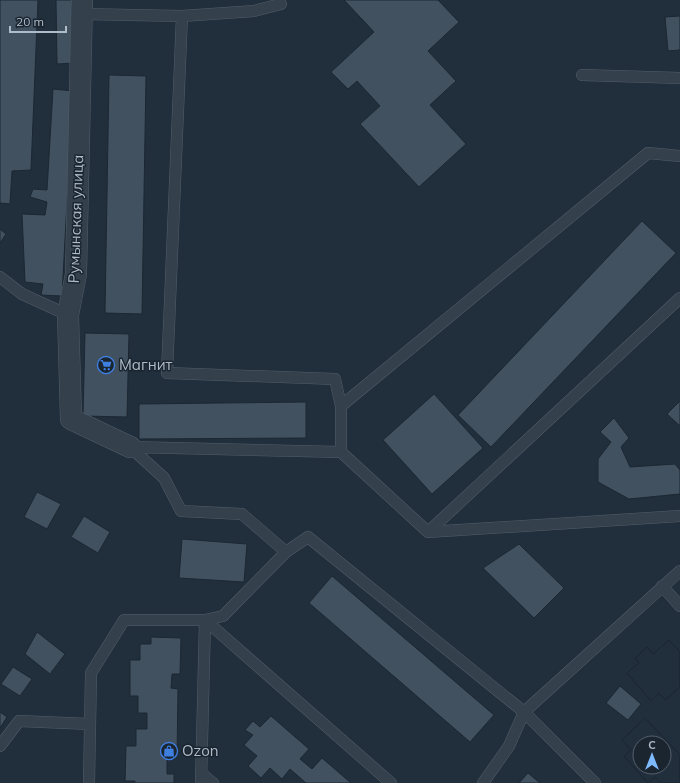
<svg xmlns="http://www.w3.org/2000/svg" width="680" height="783" viewBox="0 0 680 783" font-family="Mulish,sans-serif">
<style>
.building{fill:#415160;stroke:#1c2732;fill-rule:evenodd}
.lines{fill:none;stroke-linecap:round;stroke-linejoin:round}
.service-casing{stroke:#525e69;stroke-width:12}
.minor-casing{stroke:#525e69;stroke-width:22}
.service{stroke:#34404c;stroke-width:11}
.minor{stroke:#34404c;stroke-width:21}
.labels{text-anchor:middle;stroke-width:3;stroke-linejoin:round;paint-order:stroke}
.street-label{font-size:15px;fill:#afbbc8;stroke:#1a2530}
.poi-label{font-size:15px;fill:#afbbc8;stroke:#1a2530;text-anchor:start}
</style>
<rect width="100%" height="100%" fill="#212e3b"/>
<path class="building" d="M0 0H38L31 170 12 171 10 204 0 203Z
M56 0H73L75 63 57 64Z
M344 0H438L459 22 428 51 456 81 430 105 466 144 419 187 360 124 380 106 357 81 348 89 331 72 374 32Z
M680 16V50L668 51 665 17Z
M109 75 146 76 142 314 105 313Z
M53 89 73 91 62 296 41 295 43 284 25 282 22 214 45 215 47 202 30 197 33 189 47 190Z
M642 221 676 253 491 447 458 415Z
M0 229 6 234 0 243Z
M85 333 129 334 127 417 83 416Z
M434 394 483 448 432 494 383 440Z
M680 401V426L667 414Z
M306 402V438L139 439V404Z
M614 418 629 438 621 447 630 467 675 464 680 470V494L629 499 598 482V459L611 442 600 432Z
M37 492 61 504 47 529 24 517Z
M84 516 110 532 98 553 71 537Z
M182 539 247 544 244 582 179 578Z
M519 544 564 588 534 618 483 568Z
M332 576 494 715 470 742 309 603Z
M37 632 65 654 50 674 25 654Z
M151 637 181 638 180 674H172L171 688 178 689 177 758H167V774H174V783H135V781H125L126 746H136V729H147V713H138V696H130V660H140V644H151Z
M669 640 680 652V687L665 700 659 693 651 701 627 673 639 663 635 658 647 647 653 654Z
M669 640 680 652V687L665 700 659 693 651 701 627 673 639 663 635 658 647 647 653 654Z
M13 667 32 679 20 696 1 684Z
M620 686 641 704 628 720 606 703Z
M0 712 7 717 0 728Z
M271 716 309 749 300 759 312 769 322 758 351 783H306L290 769 282 779 270 768 261 778 248 766 257 756 244 745 253 735 245 730 253 721 260 727Z
M645 718 680 755V783H661L655 777 648 783 624 756 631 750 622 740ZM640 743H664V767H640Z
M645 718 680 755V783H661L655 777 648 783 624 756 631 750 622 740ZM640 743H664V767H640Z
M528 773 540 783H519Z"/>
<g class="lines">
<g class="service-casing">
<path id="service" d="M82 14 182 16 254 11 281 4
M182 16 167 373 335 379 341 406
M582 75 680 78
M0 277 22 294 68 315
M130 447 341 452 428 532 680 298
M130 447 164 478 181 511 242 514 286 552 308 537 524 712 595 783
M341 452V406L648 153 680 156
M428 532 680 516
M662 586 680 606
M0 746 19 721 90 724
M201 773 213 783
M89 783 91 673 124 620H205L223 616 286 552
M201 783 205 620 391 783
M483 783 509 746 524 712 680 571"/>
</g>
<g class="minor-casing">
<path id="minor" d="M82 0 76 274 68 315 71 419 130 447"/>
</g>
<use href="#service" class="service"/>
<use href="#minor" class="minor"/>
</g>
<defs>
<g id="supermarket-ring" transform="scale(0.9)"><circle r="9.5" fill="#1a2530" stroke="#3f7fe0" stroke-width="1.5"/><path d="M-6-5.5h2.5l.6 2H6L4.5 2H-2.5L-4.4-4H-6ZM-1.5 3.2a1.3 1.3 0 1 0 .1 0ZM3 3.2a1.3 1.3 0 1 0 .1 0Z" fill="#3f7fe0"/></g>
<g id="shop-ring" transform="scale(0.9)"><circle r="9.5" fill="#1a2530" stroke="#3f7fe0" stroke-width="1.5"/><path d="M-5-2.5h2.3a2.7 3.5 0 0 1 5.4 0H5L5.5 6h-11ZM-1.5-2.5h3a1.5 2.3 0 0 0-3 0Z" fill="#3f7fe0"/></g>
</defs>
<g fill-rule="evenodd">
<use href="#supermarket-ring" x="106" y="365"/>
<use href="#shop-ring" x="169" y="751"/>
</g>
<g class="labels">
<g class="street-label">
<text transform="translate(76 219) rotate(-88)" y="5">Румынская улица</text>
</g>
<g class="poi-label">
<text x="119" y="370">Магнит</text>
<text x="182" y="756">Ozon</text>
</g>
</g>
<g transform="translate(652 755)"><circle r="19" fill="#1a2530" stroke="#56616d"/>
<path d="M0-3L7 15L0 10L-7 15Z" fill="#7eb9fe"/>
<text y="-6" font-size="11" font-weight="bold" text-anchor="middle" fill="#afbbc8">С</text>
</g>
<path d="M10 26v6h56v-6" fill="none" stroke="#afbbc8" stroke-width="2"/>
<text x="16" y="26" font-size="12" fill="#afbbc8" stroke="#1a2530" stroke-width="3" paint-order="stroke">20 m</text>
</svg>
